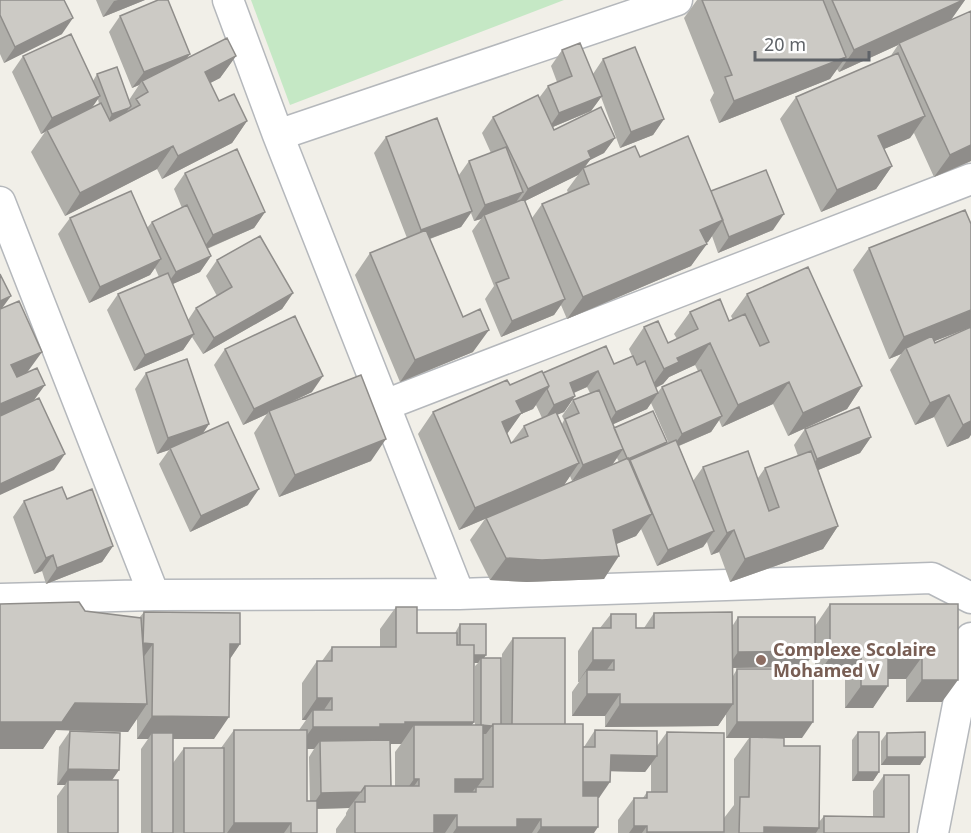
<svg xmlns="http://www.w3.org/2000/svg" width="971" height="833" viewBox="0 0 971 833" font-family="'Noto Sans',sans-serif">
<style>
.green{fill:#c5e8c5}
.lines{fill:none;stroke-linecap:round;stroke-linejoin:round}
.minor-casing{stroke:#b5b8bc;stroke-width:33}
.minor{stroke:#fff;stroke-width:30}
.wall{fill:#afaea9;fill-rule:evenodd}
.shaded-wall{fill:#8f8d8a}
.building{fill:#cccac5;stroke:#8f8d8a;stroke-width:1.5}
.education-dot{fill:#8d6e63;stroke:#fff;stroke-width:2}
.labels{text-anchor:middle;stroke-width:6;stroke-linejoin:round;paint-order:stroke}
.education-label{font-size:18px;font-weight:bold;fill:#785e54;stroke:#fff;text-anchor:start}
</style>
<rect width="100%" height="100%" fill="#f1efe8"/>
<path class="green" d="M251 0H564L290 105Z"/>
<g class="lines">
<g class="minor-casing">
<path id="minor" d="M228 0 278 135 459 594
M278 135 677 0
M0 202 154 595
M385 405 971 179
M0 599 154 595 459 594 932 578 971 598
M933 833 971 638"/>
</g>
<use href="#minor" class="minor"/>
</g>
<path class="wall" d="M0 0 62 34 4 63 0 54Z
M96 0H145L103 17Z
M697 0H965L951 20 971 11V161L934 177 914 133 910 138 884 149 892 166 876 189 821 212 780 119 796 97 890 57 898 45 839 72 837 69 830 79 719 123 710 100 714 93 684 18Z
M120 16 186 59 236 56 220 78 210 83 219 101 247 121 232 143 162 179 157 169 65 216 31 152 45 132 41 134 12 72 23 56 93 81 97 74 129 100 139 85 132 88 109 32ZM98 99 99 104 92 107Z
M562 50 593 74 603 59 664 119 653 135 620 148 601 97 591 111 553 127 554 130 615 138 604 153 590 160 585 167 640 157 711 191 773 230 718 253 712 236 708 242 706 243 691 266 567 319 561 305 554 315 501 337 485 299 494 286 472 231 481 219 474 221 471 213 461 227 430 239 473 352 400 382 355 275 370 253 407 238 374 153 386 137 459 175 469 161 491 153 482 133 493 117 539 98 548 86 557 82 551 66ZM578 175 567 190 568 193 542 204 532 218 525 201Z
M185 173 265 212 254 228 207 249 211 256 200 272 172 284 188 320 196 308 217 296 206 276 217 260 293 293 282 309 203 354 192 337 183 350 134 371 107 310 118 294 159 277 155 268 150 275 89 303 58 234 70 218 147 228 152 222 182 208 174 189Z
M869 248 971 327 934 341 969 438 947 447 934 417 915 425 890 370 901 354 889 359 853 270Z
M747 294 862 386 847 409 788 436 773 404 722 427 719 420 711 432 679 446 693 481 703 467 758 478 765 468 798 456 794 445 805 429 871 437 860 453 818 470 838 526 823 549 730 582 719 552 711 555 707 542 703 547 657 566 641 529 636 536 616 544 604 579 527 582 490 580 470 540 485 519 459 530 418 434 433 412 543 373 614 364 632 356 629 349 644 327 668 343 677 339 674 334 690 312 729 321 733 320 731 316ZM695 365 698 371 662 387 658 392 656 388 663 384 669 377ZM587 387 590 393 573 400 562 416 564 420 562 424 557 414 564 412 575 396 574 393ZM651 403 669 444 666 445 614 428 613 424 647 409ZM536 405 542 418 524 426 511 443 507 434 521 414 533 409ZM617 458 619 462 612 465ZM597 471 564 485 570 476 572 481Z
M225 349 312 392 291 402 371 461 279 497 254 433 267 414 243 425 214 365Z
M146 373 209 424 203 433 248 505 190 532 159 464 169 450 157 454 135 389Z
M67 499 113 546 102 562 46 584 42 571 34 574 13 517 24 501Z
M830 604H958L942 702H906V679H888L873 708H845V679H815V652L804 667 733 668V676L737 669 802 738H784V746L819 822 824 816 873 817V791L884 775 909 833H618V820L634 798H643L647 792H651V764L645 772 611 771 599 798H598L594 833H336V829L346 815V813L349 808 317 809V833H141V749L148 739H137V719L128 732 56 730 43 749 85 611 139 618 144 612 240 644 230 659 214 739H173V763L184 748H221L234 730H299L306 720H302V683L317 661H322L332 647H380V629L396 607 417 633H455L460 624 486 655 484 658 501 724 502 654 513 638 565 724 583 747H584L595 730 657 746 667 732 724 818 734 805V759L749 738H726V714L718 726 605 727V716H572V692L579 682H578V651L593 628H600L611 614 636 628H644L654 613 733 625 738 617 815 626ZM474 663H478L475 666V725H472L474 722ZM391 744H401L395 752V786H391L390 746ZM307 749H314L309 757 310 801H307Z
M70 731 119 770 111 780 118 833H57V796L65 785H57L59 747Z
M858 732 879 772 873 781H852V740Z
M887 733 925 757 920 765H881V741Z"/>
<path class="shaded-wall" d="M118 0H145L103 17 114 1Z
M963 0H965L950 21 899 43 898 45 839 72 854 50Z
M73 18 62 34 4 63 15 47Z
M190 54 179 69 142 81 139 85 132 88 144 72Z
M236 56 220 78 189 94 205 72Z
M846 57 830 79 719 123 734 101Z
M100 96 89 112 47 130 45 132 41 134 52 118Z
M602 96 591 111 548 129 559 113Z
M129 108 124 117 107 123 112 114Z
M925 116 910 138 863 158 878 136Z
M664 119 653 135 620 148 631 132Z
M247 121 232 143 162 179 178 156Z
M615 138 604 153 590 160 578 175 517 205 528 189 588 151Z
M971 145V161L934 177 950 155Z
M173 146 157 169 65 216 80 193Z
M892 166 876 189 821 212 837 190Z
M523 192 512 208 484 215 481 219 474 221 485 205Z
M472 211 461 227 410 246 421 230Z
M265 212 254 228 201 251 213 235Z
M784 214 773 230 718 253 729 237Z
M723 220 708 242 685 252 700 230Z
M707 244 691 266 567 319 583 297Z
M211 256 200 272 164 288 176 272Z
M161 259 150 275 89 303 100 287Z
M293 293 282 309 203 354 214 338Z
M11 296 0 311V301Z
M565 299 554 315 501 337 512 321Z
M971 310V327L907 352 906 348 901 354 889 359 904 337Z
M489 330 473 352 400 382 415 360Z
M194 334 183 350 134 371 145 355Z
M710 343 695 365 669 377 663 384 648 391 664 369 677 358Z
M42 352 26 374 0 386 11 365Z
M598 371 587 387 559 399 570 383Z
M323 376 312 392 270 412 269 411 267 414 243 425 254 409Z
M789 382 773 404 722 427 738 405Z
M45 385 29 407 0 419V404Z
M549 386 533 409 521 414 506 435 486 444 516 401Z
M862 386 847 409 788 436 803 413Z
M658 393 647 409 605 428 616 412Z
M949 395 934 417 915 425 930 403Z
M575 396 564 412 543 421 554 405Z
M722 416 711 432 671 449 682 434Z
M971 421V435L969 438 947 447 963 425Z
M209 424 198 440 170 448 169 450 157 454 168 438Z
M871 437 860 453 806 475 817 459Z
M386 439 371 461 279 497 295 475Z
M667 442 661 451 631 464 627 460Z
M623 449 612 465 572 481 583 465Z
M65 454 54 470 0 495V484Z
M579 463 564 485 459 530 475 508Z
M259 489 248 505 190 532 201 516Z
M652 514 636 536 597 552 613 530Z
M838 526 823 549 730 582 745 559Z
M734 530 719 552 711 555 727 533Z
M714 531 703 547 657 566 668 550Z
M113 546 102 562 46 584 57 568Z
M53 555 42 571 34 574 46 558Z
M619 556 604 579 527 582 490 580 506 558Z
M143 643 153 644 137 666Z
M230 644H240L225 666Z
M815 651 804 667 727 668 738 652Z
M460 655H486L481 662V658L478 663H455Z
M830 657H861L845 679H815Z
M888 657H922L906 679H873Z
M593 660H614L598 682 587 670 578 682Z
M922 680H958L942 702H906Z
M861 686H888L873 708H845Z
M587 694H620L605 716H572Z
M317 698H332L317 720 313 710 306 720H302Z
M75 703 147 704 128 732 56 730 43 749H0V722Z
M620 704H733L718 726 605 727Z
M152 716 229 717 214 739H152V733L148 739H137Z
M405 722H474L458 744 414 725 401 744H391L389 747 320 741 314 749H297L313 727 380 724Z
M737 722H813L802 738H726Z
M481 726H492L486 734H475Z
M611 755 657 756 645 772 600 771Z
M887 757H925L920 765H881Z
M68 769 119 770 108 786 68 780 65 785H57Z
M858 772H879L873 781H852Z
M414 779H419L400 806H395Z
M455 779H483L476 789V787L462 806H436Z
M580 782H610L599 798 568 797Z
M361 792 349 808 310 809 321 793Z
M434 815H457L445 833H421Z
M517 819H541L532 833H453L457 827Z
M234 823H291L284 833H227Z
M634 826H647L642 833H629Z
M541 827H598L594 833H537Z
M764 827 819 828 816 833H760Z
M647 832H724L646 833Z"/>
<path class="building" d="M0 0H64L73 18 15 47 0 15Z
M158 0H168L190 54 144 72 120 16Z
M702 0H823L846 57 734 101 725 77 732 75Z
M832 0H963L854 50Z
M971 11V145L950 155 899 43Z
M71 34 100 96 52 118 23 56Z
M227 38 236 56 205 72 219 101 234 94 247 121 178 156 173 146 80 193 47 130 101 103 110 121 140 105 136 99 148 92 142 81Z
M580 43 602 96 559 113 548 86 572 76 562 50Z
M635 47 664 119 631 132 603 59Z
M898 53 925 116 878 136 892 166 837 190 796 97Z
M117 67 131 106 129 108 112 114 97 74Z
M538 95 554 130 601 107 615 138 588 151 591 158 528 189 493 117Z
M437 118 472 211 421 230 386 137Z
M688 136 723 220 700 230 707 244 583 297 542 204 589 184 583 168 635 146 640 157Z
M506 147 523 192 485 205 469 161Z
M237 149 265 212 213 235 185 173Z
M766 170 784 214 729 237 711 191Z
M131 191 161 259 100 287 70 218Z
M524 199 565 299 512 321 496 283 509 278 484 215Z
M187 205 211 256 176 272 152 222Z
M965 210 971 224V310L904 337 869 248Z
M426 230 463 317 480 309 489 330 415 360 370 253Z
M260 236 293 293 214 338 196 308 232 287 217 260Z
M808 267 862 386 803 413 789 382 738 405 710 343 677 358 679 362 664 369 644 327 658 321 668 343 698 329 690 312 720 299 729 321 745 314 760 346 769 342 747 294Z
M168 273 194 334 145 355 118 294Z
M0 274 11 296 0 301Z
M19 301 42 352 11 365 17 377 37 368 45 385 0 404V309Z
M295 316 323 376 254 409 225 349Z
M971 327V421L963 425 949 395 930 403 906 348 932 336 935 343Z
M606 346 614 364 633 356 637 365 645 361 658 393 616 412 598 371 570 383 575 396 554 405 547 389 549 386 543 373Z
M187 359 209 424 168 438 146 373Z
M701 370 722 416 682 434 662 387Z
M542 371 549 386 516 401 522 413 502 422 511 443 528 436 524 426 556 412 579 463 475 508 433 412 507 380 510 385Z
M361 375 386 439 295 475 269 411Z
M599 390 623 449 583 465 565 419 579 413 573 400Z
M39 398 65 454 0 484V416Z
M859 407 871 437 817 459 805 429Z
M653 411 667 442 628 459V458H627L614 428Z
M228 422 259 489 201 516 170 448Z
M676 440 714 531 668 550 630 460Z
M748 451 769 511 779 507 765 468 811 451 838 526 745 559 734 530 727 533 703 467Z
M628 458 652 514 613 530 619 556 542 560 506 558 486 518Z
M62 487 67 499 92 489 113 546 57 568 53 555 46 558 24 501Z
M79 602 85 611 141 618 147 704 75 703 62 722H0V604Z
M830 604H958V680H922V657H888V686H861V657H830Z
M396 607H417V633H457V645H474V722H405V724H380V727H313V710H332V698H317V661H332V647H396Z
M144 612 240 613V644H230L229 717 152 716 153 644 143 643Z
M732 612 733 704H620V694H587V670H614V660H593V628H611V614H636V628H654V613Z
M738 617H815V651L738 652Z
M460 624H486V655H474V645H460Z
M513 638H565V724H512Z
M481 658H501V724H493L492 726 481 725Z
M737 669H813V722H737Z
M493 724H583V796H598V827H541V819H517V827H457V815H434V833H355V802H365V786H419V779H414V725H483V779H455V792H476V787H493Z
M234 730H307V801H317V833H291V823H234Z
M595 730 657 731V756L611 755 610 782H583V747H595Z
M70 731 120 733 119 770 68 769Z
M667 732 724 733V832H647V826H634V798H647V792H667Z
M858 732H879V772H858Z
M925 732V757H887V733Z
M152 733H173V833H152Z
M750 737 784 738V746H820L819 828 764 827V833H739L740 797H749Z
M390 740 391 786H365L361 792 321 793 320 741Z
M184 748H224V833H184Z
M884 775H909V833H824V816L884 817Z
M68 780H118V833H68Z"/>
<circle class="education-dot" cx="761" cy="660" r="6"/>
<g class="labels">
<g class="education-label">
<text x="773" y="656">Complexe Scolaire<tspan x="773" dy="21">Mohamed V</tspan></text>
</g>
</g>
<path d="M755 51v9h114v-9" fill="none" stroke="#5f6368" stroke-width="3"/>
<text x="764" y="51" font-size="18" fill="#5f6368" stroke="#ffffff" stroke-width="4.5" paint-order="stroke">20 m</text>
</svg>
